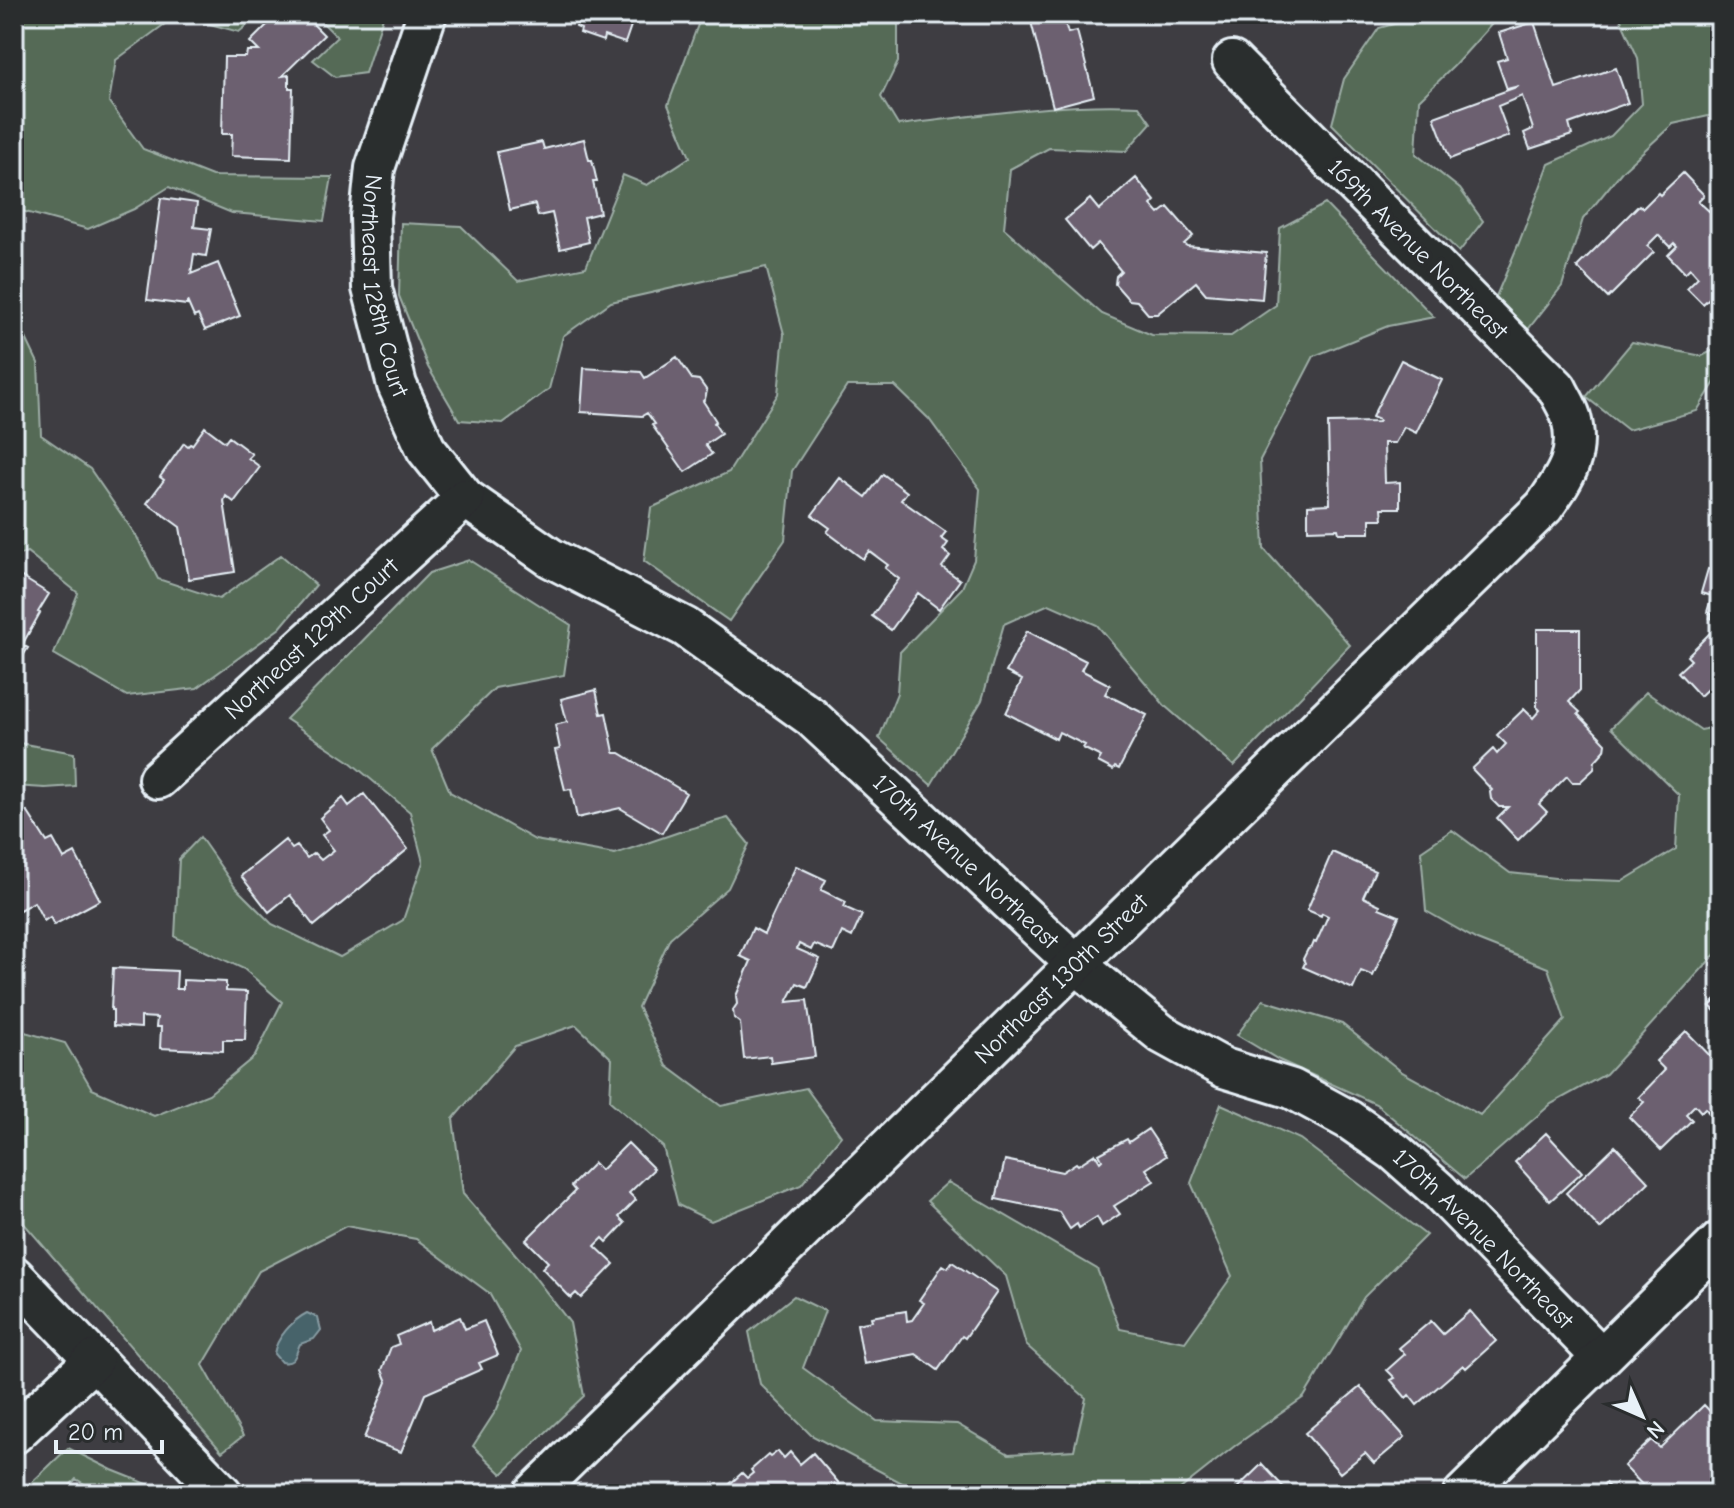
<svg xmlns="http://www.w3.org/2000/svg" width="1734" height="1508" viewBox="0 0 1734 1508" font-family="'Comic Neue',sans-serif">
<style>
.green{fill:#556b56;stroke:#9eaea7;stroke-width:2}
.water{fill:#47636b;stroke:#879ca3;stroke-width:2}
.building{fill:#6c6170;stroke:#e8f1f8;stroke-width:2}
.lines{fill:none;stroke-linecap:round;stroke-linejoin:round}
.minor-casing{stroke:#e8f1f8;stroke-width:44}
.minor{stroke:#2a2d2e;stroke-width:38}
.labels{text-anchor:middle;stroke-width:8;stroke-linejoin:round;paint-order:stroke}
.street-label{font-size:24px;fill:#e8f1f8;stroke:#2a2d2e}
</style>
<rect width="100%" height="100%" fill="#3e3d42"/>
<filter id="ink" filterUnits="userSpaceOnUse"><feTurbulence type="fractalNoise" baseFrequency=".0125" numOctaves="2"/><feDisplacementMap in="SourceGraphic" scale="16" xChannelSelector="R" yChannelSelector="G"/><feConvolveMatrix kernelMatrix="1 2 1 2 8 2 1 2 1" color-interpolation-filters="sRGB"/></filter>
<g filter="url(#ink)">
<path class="green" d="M14 14H261L239 32 177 15 116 60 109 102 143 149 212 176 332 177 324 221 232 213 169 187 134 209 88 229 22 211 14 265Z
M314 14H384L365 73 335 77 313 60 337 37Z
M702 14H898V62L881 97 898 125C977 116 1059 102 1139 106L1151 123 1126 151 1049 148 1010 169 1004 228 1102 314 1152 335 1231 336 1276 305 1280 228 1325 204 1434 317 1388 326 1314 356 1260 460 1264 549 1350 645 1234 766 1165 706 1097 625 1049 604 1004 624 982 700 931 785 879 738 897 693 900 652 962 588 974 560 980 489 929 419 895 386H847L792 471 785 540 729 621 644 561 651 508 729 472 778 394 784 334 766 267 611 302 563 336 549 389 503 423 459 420 428 367 399 296 401 223 461 226 518 281 586 267 623 175 647 185 690 157 668 105Z
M1430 14H1510L1499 16 1454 66 1419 100 1416 154 1460 189 1483 221 1459 252 1332 124 1344 79 1379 28Z
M1594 14H1720V116L1713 115 1673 124 1623 170 1583 219 1562 286 1526 332 1494 301 1518 245 1549 164 1611 136 1642 104 1638 58 1620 18Z
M14 313 38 363 41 435 90 469 137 537 158 579 219 599 281 555 316 585 280 628 197 688 127 696 54 654 78 593 27 552 14 557Z
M1632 342 1702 356 1720 347V374L1697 411 1628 430 1586 397Z
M469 560 571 625 564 675 495 688 432 749 450 792 535 840 615 854 682 831 728 818 749 844 728 888 670 938 638 1007 667 1066 721 1106 806 1088 841 1136 801 1185 711 1221 678 1205 663 1147 610 1101 612 1059 576 1025 515 1046 453 1119 463 1194 530 1271 570 1323 584 1396 502 1474 473 1446 497 1409 521 1351 489 1293 416 1239 346 1226 259 1271 203 1365 243 1436 222 1452 14 1212V1029L65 1043 92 1089 154 1116 209 1094 255 1056 282 1002 244 969 175 937 179 859 200 837 235 887 272 924 340 957 403 920 423 862 410 812 349 761 286 719 429 573Z
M1646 692 1701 730 1720 726V949L1606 1074 1551 1104 1465 1179 1376 1104 1279 1060 1237 1035 1263 1000 1342 1024 1402 1072 1480 1115 1565 1020 1548 968 1477 940 1426 911 1421 851 1452 830 1510 873 1564 879 1623 881 1676 849 1679 795 1611 728Z
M14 742 74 753 75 786 45 788 14 786Z
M1221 1104 1300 1139 1426 1235 1364 1297 1304 1397 1236 1445 1174 1494H923L811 1435 760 1384 749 1332 794 1296 825 1311 803 1368 877 1421 957 1424 1009 1454 1074 1450 1086 1398 1026 1345 1006 1276 927 1201 948 1182 1097 1269 1120 1329 1185 1342 1232 1276 1191 1183Z
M68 1448 112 1470 157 1488 156 1494H101L76 1479 62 1494H35L27 1487Z"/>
<path class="water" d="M307 1313 318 1318 321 1330 314 1339 300 1344C295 1354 296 1365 281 1362L274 1354C276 1338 293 1320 307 1313Z"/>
<path class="building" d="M278 14H303L324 35 282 76 289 75V88H293L291 158 231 156 232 134H222L224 57H246L247 51H259L250 42Z
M580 14H635L625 43 604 36 603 41 580 33 581 29 576 27Z
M1029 14H1074L1068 24 1065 23 1068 33 1077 31 1094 96 1053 107Z
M1534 22 1556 88 1616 68 1628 103 1569 124 1572 135 1530 149 1524 133 1533 129 1522 96 1498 106 1509 136 1450 159 1434 117 1519 86 1507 89 1497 61 1507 58 1499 33Z
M584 139 589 160H592L597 182H593L600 213 584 217 589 242 560 249 552 213 538 216 535 204 510 210 497 152 542 142 544 149Z
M1683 173 1704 195 1698 201 1709 211 1714 206 1720 212V288L1703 304 1687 288 1698 277 1690 268 1685 273 1668 255 1677 246 1674 243 1670 247 1658 235 1647 246 1654 252 1608 298 1577 267 1639 205 1643 208 1658 193 1660 195Z
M1136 178 1155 201 1151 205 1159 214 1168 207 1193 236 1184 244 1187 246 1266 253 1262 299 1206 294 1196 282 1157 314H1148L1137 301 1129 300 1115 284 1116 276 1121 271 1098 243 1090 250 1065 220 1090 199 1099 210Z
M161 198 197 203 194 227 211 229 206 256 194 254 191 274 218 263 240 316 205 330 198 315 194 317 187 301V305L147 300Z
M677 357 692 379 699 380 707 391 705 399 703 401 716 421 714 423 721 434 705 445 712 454 685 472 652 425 655 424 647 413 642 416 581 412 584 368 641 372 645 378Z
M1401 360 1442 380 1416 433 1404 427 1395 443H1384L1385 483 1400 482V508H1382L1383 519H1370V533H1339L1338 529 1308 530V505L1330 504 1328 423 1378 422 1379 420 1372 417Z
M205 427 225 442 229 437 252 454 248 458 260 467 234 502 226 496 224 501 235 572 189 579 180 527 147 503 164 480 160 477 184 443 188 446 190 444 192 445Z
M883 474 907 492 901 500 946 532 941 538 948 543 943 550 950 556 942 567 960 580 939 609 918 593 891 630 872 616 899 579 885 568 888 565 869 551 863 559 827 532 830 528 812 515 840 478 866 497Z
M1708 569 1720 572V621L1710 618 1712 614 1707 612 1712 596 1701 593Z
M17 574 49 594 38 612 40 613 22 645 28 648 14 670V578Z
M1720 623V681L1718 679 1700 696 1678 672 1691 660 1687 656Z
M1537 629H1580V690L1569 702 1580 712 1578 714 1606 743 1605 750 1595 761 1594 769 1580 782H1572L1567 776 1539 804 1547 812 1518 840 1497 818 1508 807H1499L1491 799 1490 792 1492 790 1472 769 1493 749 1497 754 1506 744 1497 735 1524 709 1533 718 1540 710 1537 707Z
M1027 631 1086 661 1081 670 1110 685 1105 694 1147 715 1119 769 1115 767 1113 770 1098 762 1101 757 1083 748 1085 745 1059 732 1056 739 1006 713 1022 680 1006 672Z
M596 690 601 714 606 713 614 752 615 753H620L686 793 662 833 620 808 577 818 571 789 565 790 555 750 560 749 555 725 567 722 561 699Z
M364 794 408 849 314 926 290 895 269 912 241 876 285 840 292 849 297 846 307 858 314 853 321 860 334 850 322 835 329 830 320 818 343 798 349 806Z
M27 811 47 842 53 839 64 859 75 853 100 900 54 925 50 917 44 921 34 902 14 913V818Z
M1332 852 1375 871 1363 897 1380 905 1379 908 1399 916 1373 976 1361 971 1353 989 1303 967 1305 963 1303 959 1308 949 1312 947 1314 942 1316 943 1328 916 1322 913 1321 916 1307 910Z
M796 866 826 880 821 890 846 902 844 907 862 915 852 937 842 932 833 952 814 944 811 950 799 944 797 949 820 959 807 987 797 983 787 1002 807 1000 815 1057 771 1063 770 1056 744 1059 740 1023 734 1018 733 1010 737 1004 736 996 751 961 740 956 753 928 764 934Z
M113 968 177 971 176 989H183V980L226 982V991L247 992 245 1040H223V1051L160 1048 161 1027H156L157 1018 141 1017V1028L113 1026V1010H111Z
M1720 996V1016L1710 1006Z
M1686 1031 1720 1066V1100L1708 1112 1705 1108 1701 1112 1695 1105 1686 1114 1692 1120 1661 1150 1629 1117 1644 1102 1639 1097 1665 1070 1656 1061Z
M1148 1129 1166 1156 1146 1169 1154 1181 1114 1206 1120 1214 1102 1226 1097 1217 1079 1228 1077 1224 1070 1229 1059 1212 996 1199 1005 1160 1062 1172 1076 1163 1078 1165 1095 1154 1100 1162 1102 1160 1099 1154 1127 1139 1129 1142Z
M1546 1133 1582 1172 1550 1201 1515 1162Z
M628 1143 654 1169 629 1193 636 1200 619 1217 625 1223 607 1242 603 1238 595 1246 614 1264 581 1298 576 1293 571 1298 542 1268 548 1262 526 1240 575 1191 571 1186 594 1163 601 1170Z
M1615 1146 1649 1182 1600 1229 1566 1193Z
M952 1262 997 1292 965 1338 962 1336 938 1370 916 1354 864 1364 857 1324 872 1321 871 1317 906 1311 907 1321 912 1320 924 1303 919 1300 943 1265 948 1268Z
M1470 1311 1496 1341 1466 1368 1463 1365 1417 1405 1409 1395 1406 1398 1391 1380 1395 1378 1387 1370 1405 1354 1399 1348 1431 1321 1443 1334Z
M460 1317 465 1329 484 1321 498 1355 479 1363 482 1369 425 1394 401 1452 364 1438 387 1382 382 1370 391 1347 399 1344 396 1336 429 1322 431 1330Z
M1360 1387 1405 1437 1374 1463 1365 1453 1340 1473 1305 1433Z
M1704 1405 1720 1422V1477L1702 1494H1675L1667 1486 1658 1494H1651L1624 1466 1651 1440 1660 1448Z
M778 1451 784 1458 790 1452 800 1464 813 1453 843 1488 836 1494H719L742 1473 747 1478 753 1473 751 1470 768 1455 770 1457Z
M1262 1464 1290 1494H1231Z
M1605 1483 1615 1494H1594Z"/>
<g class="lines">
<g class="minor-casing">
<g id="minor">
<path id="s1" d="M427 14 375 168 370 217 372 288 397 385 426 449 465 498 551 558 685 627 811 717 1076 964 1162 1034 1224 1068 1292 1089 1349 1120 1395 1152 1439 1191 1601 1357"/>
<path id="s2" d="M158 779 465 498"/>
<path d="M14 1276 223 1494"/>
<path d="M14 1434 94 1360"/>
<path id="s3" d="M533 1494 1544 507C1565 477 1581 456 1571 417 1568 407 1561 397 1557 388L1232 61"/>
<path d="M1463 1494 1720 1241"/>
</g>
</g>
<use href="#minor" class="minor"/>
</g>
</g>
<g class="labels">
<g class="street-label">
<text transform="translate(1418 249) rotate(45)" y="8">169th Avenue Northeast</text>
<text dy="8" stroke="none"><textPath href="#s1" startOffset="282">Northeast 128th Court</textPath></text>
<text dy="8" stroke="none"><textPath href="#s2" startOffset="208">Northeast 129th Court</textPath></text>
<text dy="8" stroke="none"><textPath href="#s1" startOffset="1138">170th Avenue Northeast</textPath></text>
<text dy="8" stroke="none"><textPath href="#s3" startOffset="738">Northeast 130th Street</textPath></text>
<text dy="8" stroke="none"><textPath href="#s1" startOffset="1786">170th Avenue Northeast</textPath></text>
</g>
</g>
<rect width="1734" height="1508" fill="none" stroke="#2a2d2e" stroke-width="48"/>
<rect x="24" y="24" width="1686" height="1460" fill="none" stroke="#e8f1f8" stroke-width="3" filter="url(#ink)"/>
<g transform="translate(1642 1416) rotate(135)" stroke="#2a2d2e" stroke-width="6" paint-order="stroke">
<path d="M0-6L14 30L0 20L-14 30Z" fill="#e8f1f8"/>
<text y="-12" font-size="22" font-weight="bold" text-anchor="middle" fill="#e8f1f8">N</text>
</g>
<path d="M56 1440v12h106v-12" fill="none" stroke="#e8f1f8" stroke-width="4"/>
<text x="68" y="1440" font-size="24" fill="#e8f1f8" stroke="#2a2d2e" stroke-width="6" paint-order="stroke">20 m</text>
</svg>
